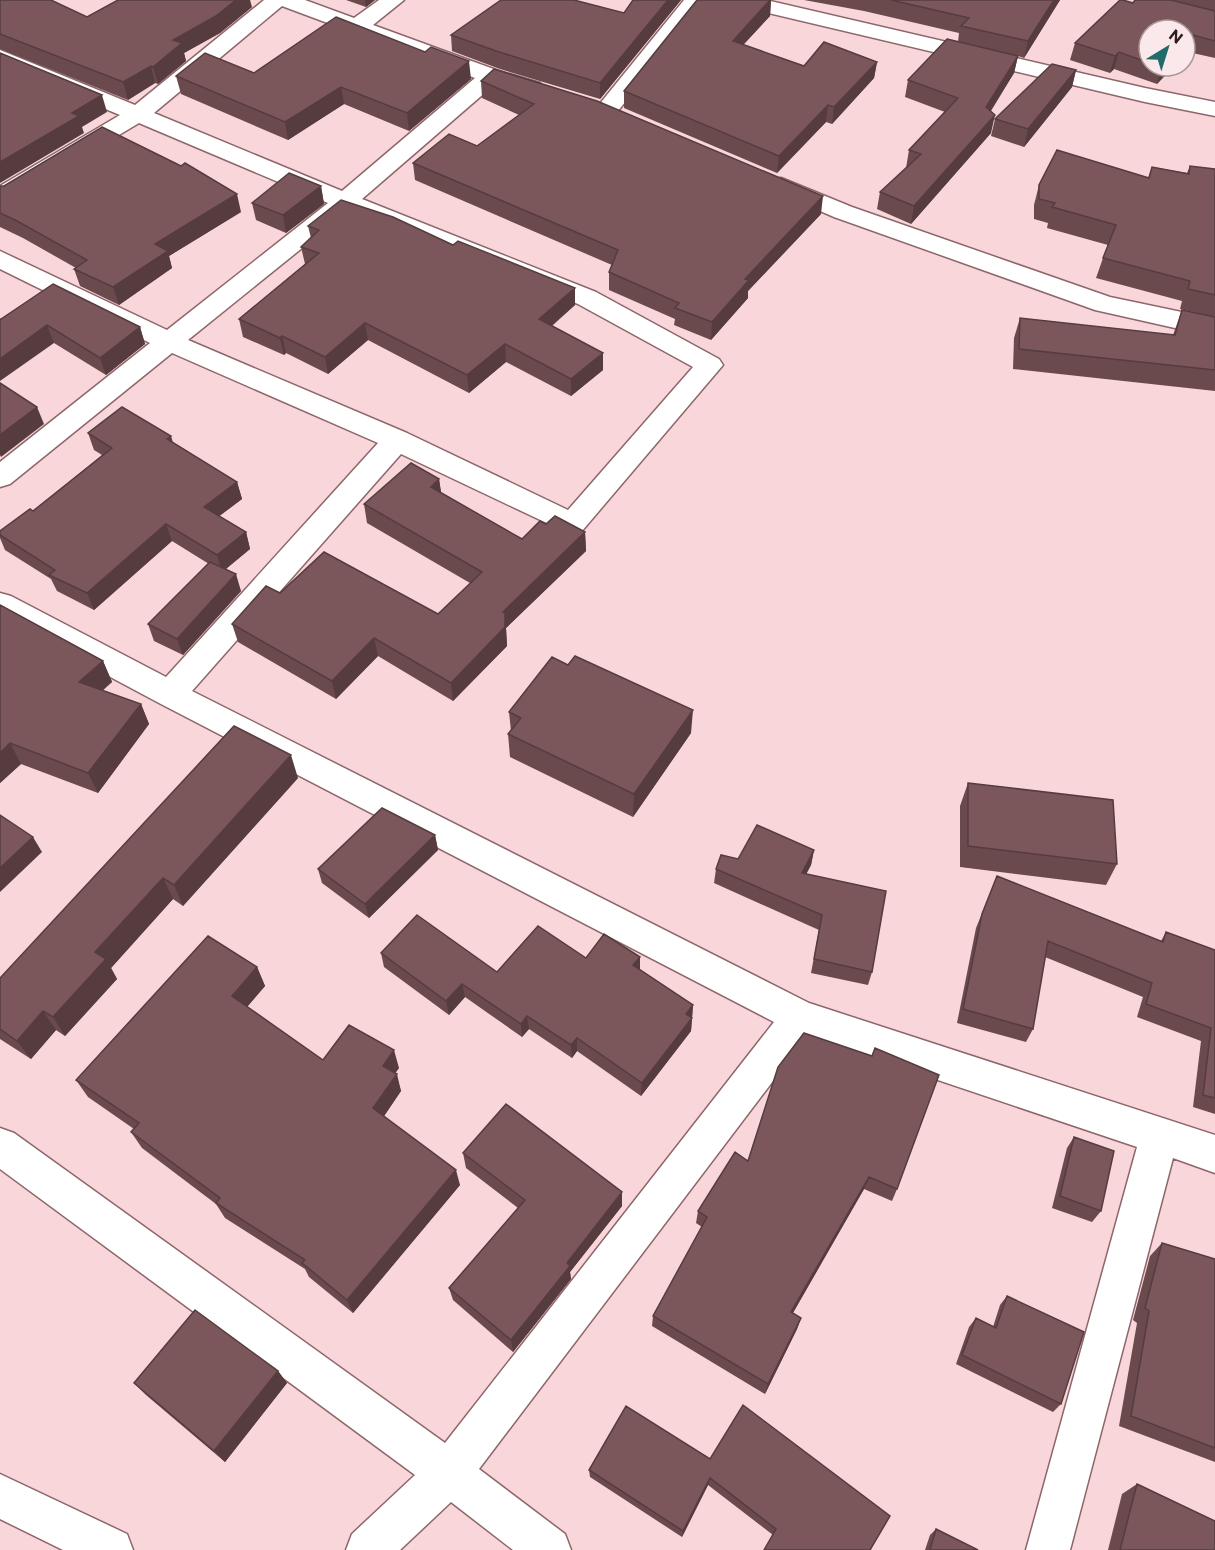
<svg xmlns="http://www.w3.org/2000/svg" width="1215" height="1550" viewBox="0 0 1215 1550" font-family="Commissioner,sans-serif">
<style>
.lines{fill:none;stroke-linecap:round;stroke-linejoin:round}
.minor-casing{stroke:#8d666a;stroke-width:3}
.minor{fill:#fff;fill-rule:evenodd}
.wall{fill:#6a4a4d}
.shaded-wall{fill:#563c3f}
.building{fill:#7b565a;stroke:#563c3f;stroke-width:1.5}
</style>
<rect width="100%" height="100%" fill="#f9d6d9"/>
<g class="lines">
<g class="minor-casing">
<path id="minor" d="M264 0H305L354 18 379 0H404L373 25 499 71 540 83 543 88 540 93 532 95 495 84 362 199 596 292 719 359 723 365 582 531 572 535 401 454 192 691 809 1003 1215 1135V1173L1173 1158 1070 1550H1026L1137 1147 807 1036 479 1469 565 1534 571 1550H513L451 1502 400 1550H346L352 1534 415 1475 0 1169V1128L14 1133 445 1443 774 1022 159 703 0 618V593L11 596 166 677 378 443 172 353 10 484 0 487V462L150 343 0 269V251L167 330 328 203 139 123 9 201 0 203V186L120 115 0 65V50L135 105ZM282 6 475 78 342 191 154 113ZM348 211 578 304 693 367 568 510 407 433 188 340Z
M684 0H706L614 116 606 118 598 116 594 111 598 106Z
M728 0H766L1145 88 1215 102V116L1145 102 739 6 731 5Z
M781 178 852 207 1110 297 1215 319V337L1095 310 834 217 772 190 769 185 772 180Z
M0 1474 127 1534 133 1550H63L0 1519Z"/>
</g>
<use href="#minor" class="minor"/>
</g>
<path class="wall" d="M0 0 87 17 252 7 220 33 184 53 186 61 158 84 155 83 128 100 0 49Z
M346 0H375L366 7Z
M633 0H681L600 99 500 69 452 51 451 35 624 13Z
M697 0H771L770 16 743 45 804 66 877 62 874 78 832 124 826 122 777 173 624 108V91Z
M804 0H1060L1024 58 1018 56 1014 73 991 111V133L911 224 877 209 880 192 906 168 909 150 945 112 905 97 908 80 958 42 959 33 864 11Z
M1135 0H1215V58L1188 52 1185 55V30H1149V66H1174L1157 84 1114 69 1110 73 1070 60 1075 43 1133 3Z
M1076 70 1072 87 1024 147 991 136 995 119Z
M254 73 471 79 409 131 344 104 288 140 181 94 176 76Z
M481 81 821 214 748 291V298L711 340 674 325 675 319 609 290V272L612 265 415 180 413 163 477 146 519 115 482 98Z
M1190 166 1215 169V317L1180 309 1182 301 1096 278 1103 258 1108 245 1047 228 1048 223 1034 219V205L1039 185 1148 178 1152 167 1187 173Z
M0 186 241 212 169 256 172 268 119 305 80 286 74 269 76 268 23 238 0 227Z
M321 186 324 204 286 233 256 220 252 203Z
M308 226 453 245 575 288V305L552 326 603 370 571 396 506 362 469 393 368 340 328 374 286 353 284 355 243 337 239 319 305 264 301 247 311 238Z
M1182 310 1215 317V391L1013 369 1014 338 1020 318 1173 335Z
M0 319 140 327 145 344 106 375 54 343Z
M88 433 173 443 237 482 242 499 219 516 246 532 250 549 226 569 241 591 183 655 154 641 148 624 209 564 172 541 94 610 57 591 51 579 5 550 0 538V531L33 511 102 455 94 450Z
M439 479 441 493 522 539 546 524 585 532 586 551 506 628 507 646 453 701 378 656 336 699 238 642 232 624 280 593 438 614 470 583 367 523 364 504Z
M0 605 103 661 112 682 102 690 141 704 149 724 98 793 21 764 0 783Z
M509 712 691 733 633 817 510 757 508 734 511 731Z
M298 778 183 906 173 899 111 968 117 979 65 1036 56 1030 31 1059 0 1039V978Z
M968 783 1117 864 1106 885 960 867V806Z
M435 835 438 850 369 918 322 883 318 869Z
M814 850 811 865 806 874 872 972 868 985 811 973 819 930 714 883 716 869 738 859Z
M997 876 1161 941 1166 932 1215 950V1114L1193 1107 1201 1041 1137 1017 1143 997 1045 957 1033 1029 1026 1042 957 1023 976 928Z
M381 953 497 972 586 958 640 957V970L693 1005 691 1031 641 1096 577 1051 572 1058 529 1029 522 1037 465 997 449 1015 384 967Z
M257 967 265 986 247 1007 323 1060 399 1068 395 1073 401 1091 384 1116 460 1185 353 1313 309 1277 305 1269 225 1218 216 1204 142 1148 131 1132 134 1129 88 1097 76 1080Z
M778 1067 897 1189 892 1201 864 1189 793 1313 801 1318 797 1329 765 1394 652 1326 653 1316 702 1227 696 1223 698 1211 748 1161Z
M1074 1137 1101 1211 1092 1222 1052 1208 1067 1148Z
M463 1153 622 1206 570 1272 571 1279 513 1352 453 1300 449 1288 518 1208 466 1168Z
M1162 1243 1215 1259V1462L1119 1426 1137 1323 1133 1320 1150 1256Z
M1007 1296 1061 1404 1053 1412 956 1364 969 1327 976 1318 993 1327 1000 1305Z
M278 1371 287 1383 225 1462 146 1395 134 1383Z
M710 1459 870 1550 773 1535 708 1485 682 1537 590 1477 589 1470Z
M1137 1484 1215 1550H1108L1122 1494Z
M936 1529 978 1550H925L930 1535Z"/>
<path class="shaded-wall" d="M236 0H250L252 7 220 33 184 53 186 61 158 84 153 67 173 40Z
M365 0H375L366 7Z
M668 0H681L600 99V83Z
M770 0H771L770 16 731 58 733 41Z
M1054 0H1060L1024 58 1028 41Z
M1193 35 1188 52 1185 55V44Z
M1119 52 1114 69 1110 73 1115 56Z
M1018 56 1014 73 982 124 986 107Z
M469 61 471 79 409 131 407 113Z
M877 62 874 78 832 124 834 107Z
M151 66 155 83 128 100 123 82Z
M1164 66H1174L1157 84 1162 68Z
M1076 70 1072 87 1024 147 1028 129Z
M341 87 344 104 288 140 285 122Z
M102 95 107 112 82 127 84 133 0 183V162L72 113Z
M828 105 826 122 777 173 779 156Z
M995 115 991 133 911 224 914 206Z
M321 186 324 204 286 233 283 215Z
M237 194 241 212 169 256 172 268 119 305 113 287 155 244Z
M823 196 821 214 748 291V298L711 340 712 322 745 279Z
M575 288V305L539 336V319Z
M365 323 368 340 328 374 325 357Z
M47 325 54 343 0 381V359Z
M140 327 145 344 106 375 100 358Z
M282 336 286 353 284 355 280 338Z
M505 344 506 362 469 393 467 375Z
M603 353V370L571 396V379Z
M37 407 44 424 1 457 0 455V435Z
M171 436 176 453 167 439Z
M439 479 442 498 431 487Z
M237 482 242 499 209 524 204 507Z
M166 524 172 541 94 610 87 593Z
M246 532 250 549 222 572 217 555Z
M585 532 586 551 506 628 507 646 453 701 451 683 503 612Z
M236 574 241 591 183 655 177 639Z
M374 638 378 656 336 699 332 681Z
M103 661 112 682 89 703 79 682Z
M141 704 149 724 98 793 88 773Z
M693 710 691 733 633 817 634 794Z
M10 743 21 764 0 783V753Z
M291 755 298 778 183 906 174 885Z
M435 835 438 850 369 918 365 904Z
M33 837 42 852 0 892V868Z
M814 850 811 865 799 888 802 873Z
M163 878 173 899 111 968 117 979 65 1036 53 1017 95 952Z
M640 957V970L633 965Z
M257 967 265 986 240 1015 232 996Z
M462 984 465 997 449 1015 446 1001Z
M693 1005 691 1031 641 1096 642 1083 686 1014Z
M43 1011 56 1030 31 1059 17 1041Z
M527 1016 529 1029 522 1037 521 1024Z
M577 1038V1051L572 1058 571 1045Z
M394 1050 399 1068 388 1083 383 1066Z
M397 1074 401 1091 378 1125 373 1108Z
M456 1170 460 1185 353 1313 347 1300Z
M869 1177 864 1189 787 1323 791 1312Z
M622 1192V1206L570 1272 571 1279 513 1352 511 1340 567 1263Z
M801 1318 797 1329 765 1394 768 1384Z
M278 1371 287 1383 225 1462 214 1451Z
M710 1478 708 1485 682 1537 683 1531Z"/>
<path class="building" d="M0 0H51L87 17 118 0H236L216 16 173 40 182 43 153 67 151 66 123 82 0 34Z
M501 0H574L624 13 633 0H668L600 83 499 52 451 35Z
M697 0H770L733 41 804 66 824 42 877 62 834 107 828 105 779 156 624 91Z
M891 0H1054L1028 41 961 26 969 18Z
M1120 0H1123L1133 3 1135 0H1171L1215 11V41L1193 35 1185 44V30H1149V63L1119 52 1115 56 1075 43Z
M336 17 425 52 431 47 469 61 407 113 341 87 285 122 176 76 205 53 254 73Z
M947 39 1018 56 986 107 995 115 914 206 880 192 921 154 909 150 958 98 908 80Z
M0 53 102 95 72 113 79 116 0 162Z
M1052 64 1076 70 1028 129 995 119Z
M494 69 597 101 823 196 745 279 749 280 712 322 675 308 679 303 609 272 618 250 413 163 449 134 477 146 534 104 481 81Z
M102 127 181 166 185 163 237 194 155 244 168 251 113 287 74 269 87 260 17 221 0 213V186H4Z
M1057 150 1149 178 1152 167 1189 174 1190 166 1215 169V295L1188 289 1190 281 1103 258 1116 225 1052 207 1055 203 1039 199V185Z
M289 173 321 186 283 215 252 203Z
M341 200 393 217 453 245 458 241 575 288 539 319 603 353 571 379 505 344 467 375 365 323 325 357 282 336 280 338 239 319 319 253 301 247 319 230 308 226Z
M53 284 140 327 100 358 47 325 0 359V319H1Z
M1182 310 1215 317V370L1019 349 1020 318 1175 335Z
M0 383 37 407 0 435Z
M122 407 171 436 167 439 237 482 204 507 246 532 217 555 166 524 87 593 49 575 55 570 0 535V531L30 509 33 511 112 448 88 433Z
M411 463 439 479 431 487 522 539 540 521 546 524 555 516 585 532 503 612 505 613V627L451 683 374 638 332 681 232 624 266 586 280 593 324 552 438 614 482 572 364 504Z
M210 562 236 574 177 639 148 624Z
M0 605 103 661 79 682 141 704 88 773 10 743 0 753Z
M575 656 693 710 634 794 508 734 521 718 509 712 552 657 568 665Z
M234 726 291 755 174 885 163 878 95 952 106 959 53 1017 43 1011 17 1041 0 1029V978Z
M968 783 1113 800 1117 864 968 846Z
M382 808 435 835 365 904 318 869Z
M0 815 33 837 0 868Z
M757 825 814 850 802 873 886 891 872 972 814 959 822 915 716 869 721 855 738 859Z
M997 876 1163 942 1166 932 1215 950V1098L1203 1095 1211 1028 1146 1004 1152 983 1048 941 1033 1029 963 1009 982 914Z
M417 915 497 972 538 926 586 958 604 934 640 957 633 965 693 1005 686 1014 692 1018 642 1083 577 1038 571 1045 527 1016 521 1024 462 984 446 1001 381 953Z
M208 936 257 967 232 996 323 1060 349 1025 394 1050 383 1066 397 1074 373 1108 456 1170 347 1300 302 1263 305 1260 216 1203 220 1198 131 1132 139 1123 76 1080Z
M804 1033 872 1056 875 1048 939 1075 897 1189 869 1177 791 1312 801 1318 768 1384 653 1316 707 1217 698 1211 735 1152 748 1161 778 1067Z
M506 1104 622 1192 567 1263 570 1266 511 1340 449 1288 525 1200 463 1153Z
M1074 1137 1114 1151 1101 1211 1060 1196Z
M1162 1243 1215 1259V1448L1131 1416 1149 1311 1145 1308Z
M1007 1296 1084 1332 1061 1404 962 1355 976 1318 996 1328Z
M195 1310 278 1371 214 1451 134 1383Z
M743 1405 890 1516 870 1550H764L776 1529 710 1478 683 1531 589 1470 626 1406 710 1459Z
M1137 1484 1215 1521V1550H1120Z
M936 1529 978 1550H930Z"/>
<g transform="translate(1167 48) rotate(38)"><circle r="28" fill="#fae8ea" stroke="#a89799" stroke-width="1.5"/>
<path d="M0-4.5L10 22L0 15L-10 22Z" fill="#216c6a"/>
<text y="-9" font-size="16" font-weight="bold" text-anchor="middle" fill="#2d1d1f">N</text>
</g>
</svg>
